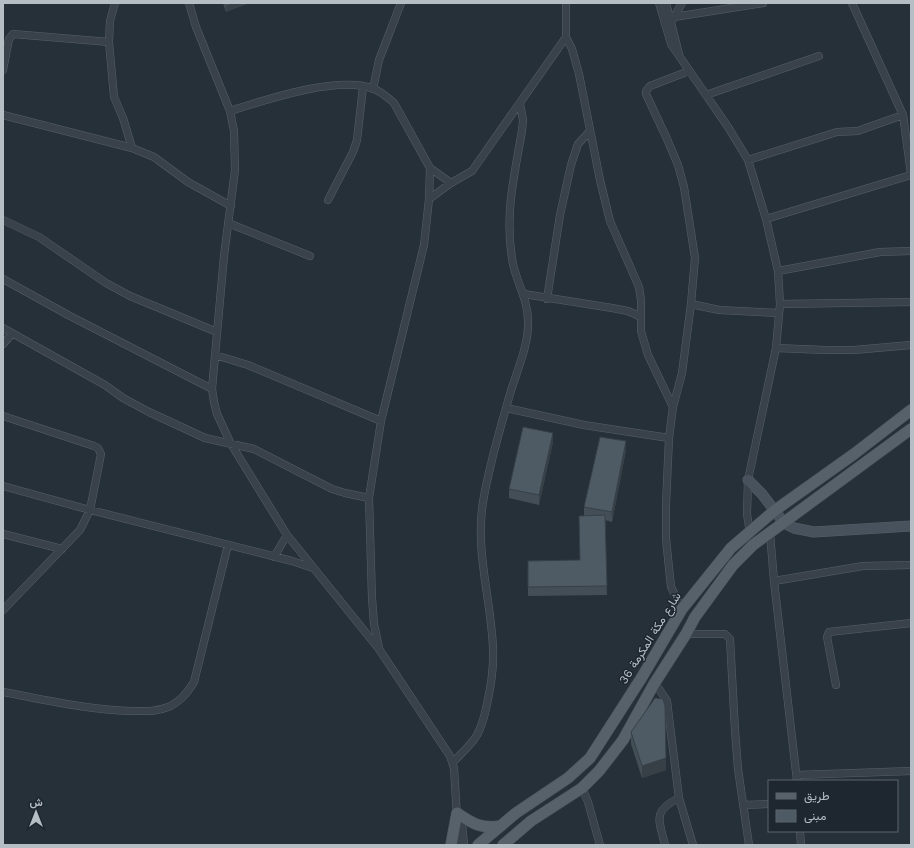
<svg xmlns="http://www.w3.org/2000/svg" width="914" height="848" viewBox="0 0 914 848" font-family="'Work Sans',Vazirmatn,sans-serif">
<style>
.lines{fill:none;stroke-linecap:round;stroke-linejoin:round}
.street-casing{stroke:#576068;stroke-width:8}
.secondary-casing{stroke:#576068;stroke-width:11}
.primary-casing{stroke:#424b53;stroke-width:12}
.street{stroke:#39424a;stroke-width:7}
.secondary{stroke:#48525c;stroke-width:10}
.primary{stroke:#57616a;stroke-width:11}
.wall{fill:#434e57}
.shaded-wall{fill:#374047}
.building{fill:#4e5b65;stroke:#374047}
.labels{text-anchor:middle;stroke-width:3;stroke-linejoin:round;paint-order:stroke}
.street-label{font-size:12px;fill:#b5bdc5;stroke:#1e272f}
</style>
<rect width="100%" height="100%" fill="#263039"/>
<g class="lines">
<g class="street-casing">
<path id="street" d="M115 3 110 21 109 42 114 97 123 118 132 148
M189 3 196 27 230 111 234 131 235 170 224 256 212 389 214 402 217 414 231 444 287 535 379 649 450 756 454 768 457 817
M566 3V37L572 49 579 74 600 180 610 221 639 287 641 300V331L648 355 673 407 669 438 666 504V539L671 587 682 609
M659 3 671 44 728 127 748 160 766 219 778 271 780 304 776 348 748 480 747 514 750 533
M666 3 679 54
M852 3 903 115 911 174
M674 17 763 3
M673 19 682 3
M3 70 9 39 13 34 109 42
M373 89 379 60 401 3
M706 95 819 56
M230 111C265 100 338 75 374 89 382 92 388 98 394 103L430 168 429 199 424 245 381 421 369 498 372 598 374 624 379 648
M3 115 132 148 154 157 188 182 231 206
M748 160 837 132 858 131 866 128 903 115
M430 168 451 183
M429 199 451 183 472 171 566 37
M328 200 353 152 357 140 363 87
M766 219 911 175
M3 220 39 237 106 283 130 296 217 332
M228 223 310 256
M778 271 880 252 911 251
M3 279 70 316 212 389
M524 294 612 308 628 311 641 317
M547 299 560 215 571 165 578 144 590 131
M691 304 719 310 779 313
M780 304 911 302
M3 328 105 385 123 398 149 412 205 438 254 449 332 489 345 493 369 498
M3 344 12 334
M776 348 825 350H854L911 345
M215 355 248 365 381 421
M673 407 682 373 691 304 695 258 684 187 678 165 667 139 646 94V91L650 86 689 71
M506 408 584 425 669 438
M3 416 94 446 98 448 101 454 90 510 80 530 3 610
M3 486 90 510 292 561 313 568
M770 533 774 581 797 781
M3 534 62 549
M274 557 287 535
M774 581 863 566 911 565
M686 634H725L730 639 735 730 738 769 749 845
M654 684 659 689 667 701 679 798 693 845
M836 685 827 637 829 632 911 623
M3 692C46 700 89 710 132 711 145 711 156 712 168 707 180 702 187 693 194 682L228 545
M453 762C462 753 471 745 477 735 482 726 485 714 487 704 491 686 494 666 493 648 491 599 475 551 483 502 489 465 500 429 510 394 517 370 529 345 528 321 528 300 517 283 513 264 504 218 514 176 522 131L523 120 520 104
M797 775 911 771
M582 788 588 802 600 845
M743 805 769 804
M458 815 462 824 464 845
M800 831 801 845
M456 832 458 845
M665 845C659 820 652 811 679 798"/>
</g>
<g class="secondary-casing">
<path id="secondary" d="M748 480 762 494 784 523 794 528 814 532 911 526"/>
</g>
<g class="primary-casing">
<path id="primary" d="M451 845 457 813C473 824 481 829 501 826
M478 845 516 813 568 778 590 758 642 677 682 609 731 548 774 511 854 454 911 410
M503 845 531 821 582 788 599 771 623 740 654 684 686 634 695 617 733 565 753 545 911 429"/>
</g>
<use href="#street" class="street"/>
<use href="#secondary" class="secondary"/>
<use href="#primary" class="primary"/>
</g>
<path class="wall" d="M223 3H249L226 12Z
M553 442 539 505 509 498V489Z
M626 450 612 522 605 520 607 595 528 596V561L580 560 584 516V507Z
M631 732 666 770 642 778 631 744Z"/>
<path class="shaded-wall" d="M233 3H249L226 12V6Z
M553 433V442L539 505V495Z
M626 441V450L612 522V512Z
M666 758V770L642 778V766Z"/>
<path class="building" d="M225 3H233L226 6Z
M523 427 553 433 539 495 509 489Z
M600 437 626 441 612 512 584 507Z
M605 515 607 586 528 587V561L580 560 579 516Z
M655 698 663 699 665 706 666 758 642 766 631 732Z"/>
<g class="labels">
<g class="street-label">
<text transform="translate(650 638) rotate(-58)" y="4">شارع مكة المكرمة 36</text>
</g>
</g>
<rect width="914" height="848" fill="none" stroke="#b5bdc5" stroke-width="8"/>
<rect x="768" y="780" width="130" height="52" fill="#1e272f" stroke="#5a636b"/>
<rect x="776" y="793" width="20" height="6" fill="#57616a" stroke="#5a636b"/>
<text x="804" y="800" font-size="12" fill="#b5bdc5">طريق</text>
<rect x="776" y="810" width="20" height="12" fill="#4e5b65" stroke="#5a636b"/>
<text x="804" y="820" font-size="12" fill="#b5bdc5">مبنى</text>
<g transform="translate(36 812)" stroke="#1e272f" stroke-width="3" paint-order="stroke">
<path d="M0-3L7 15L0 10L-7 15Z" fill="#b5bdc5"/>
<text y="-6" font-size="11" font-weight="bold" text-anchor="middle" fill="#b5bdc5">ش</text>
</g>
</svg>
